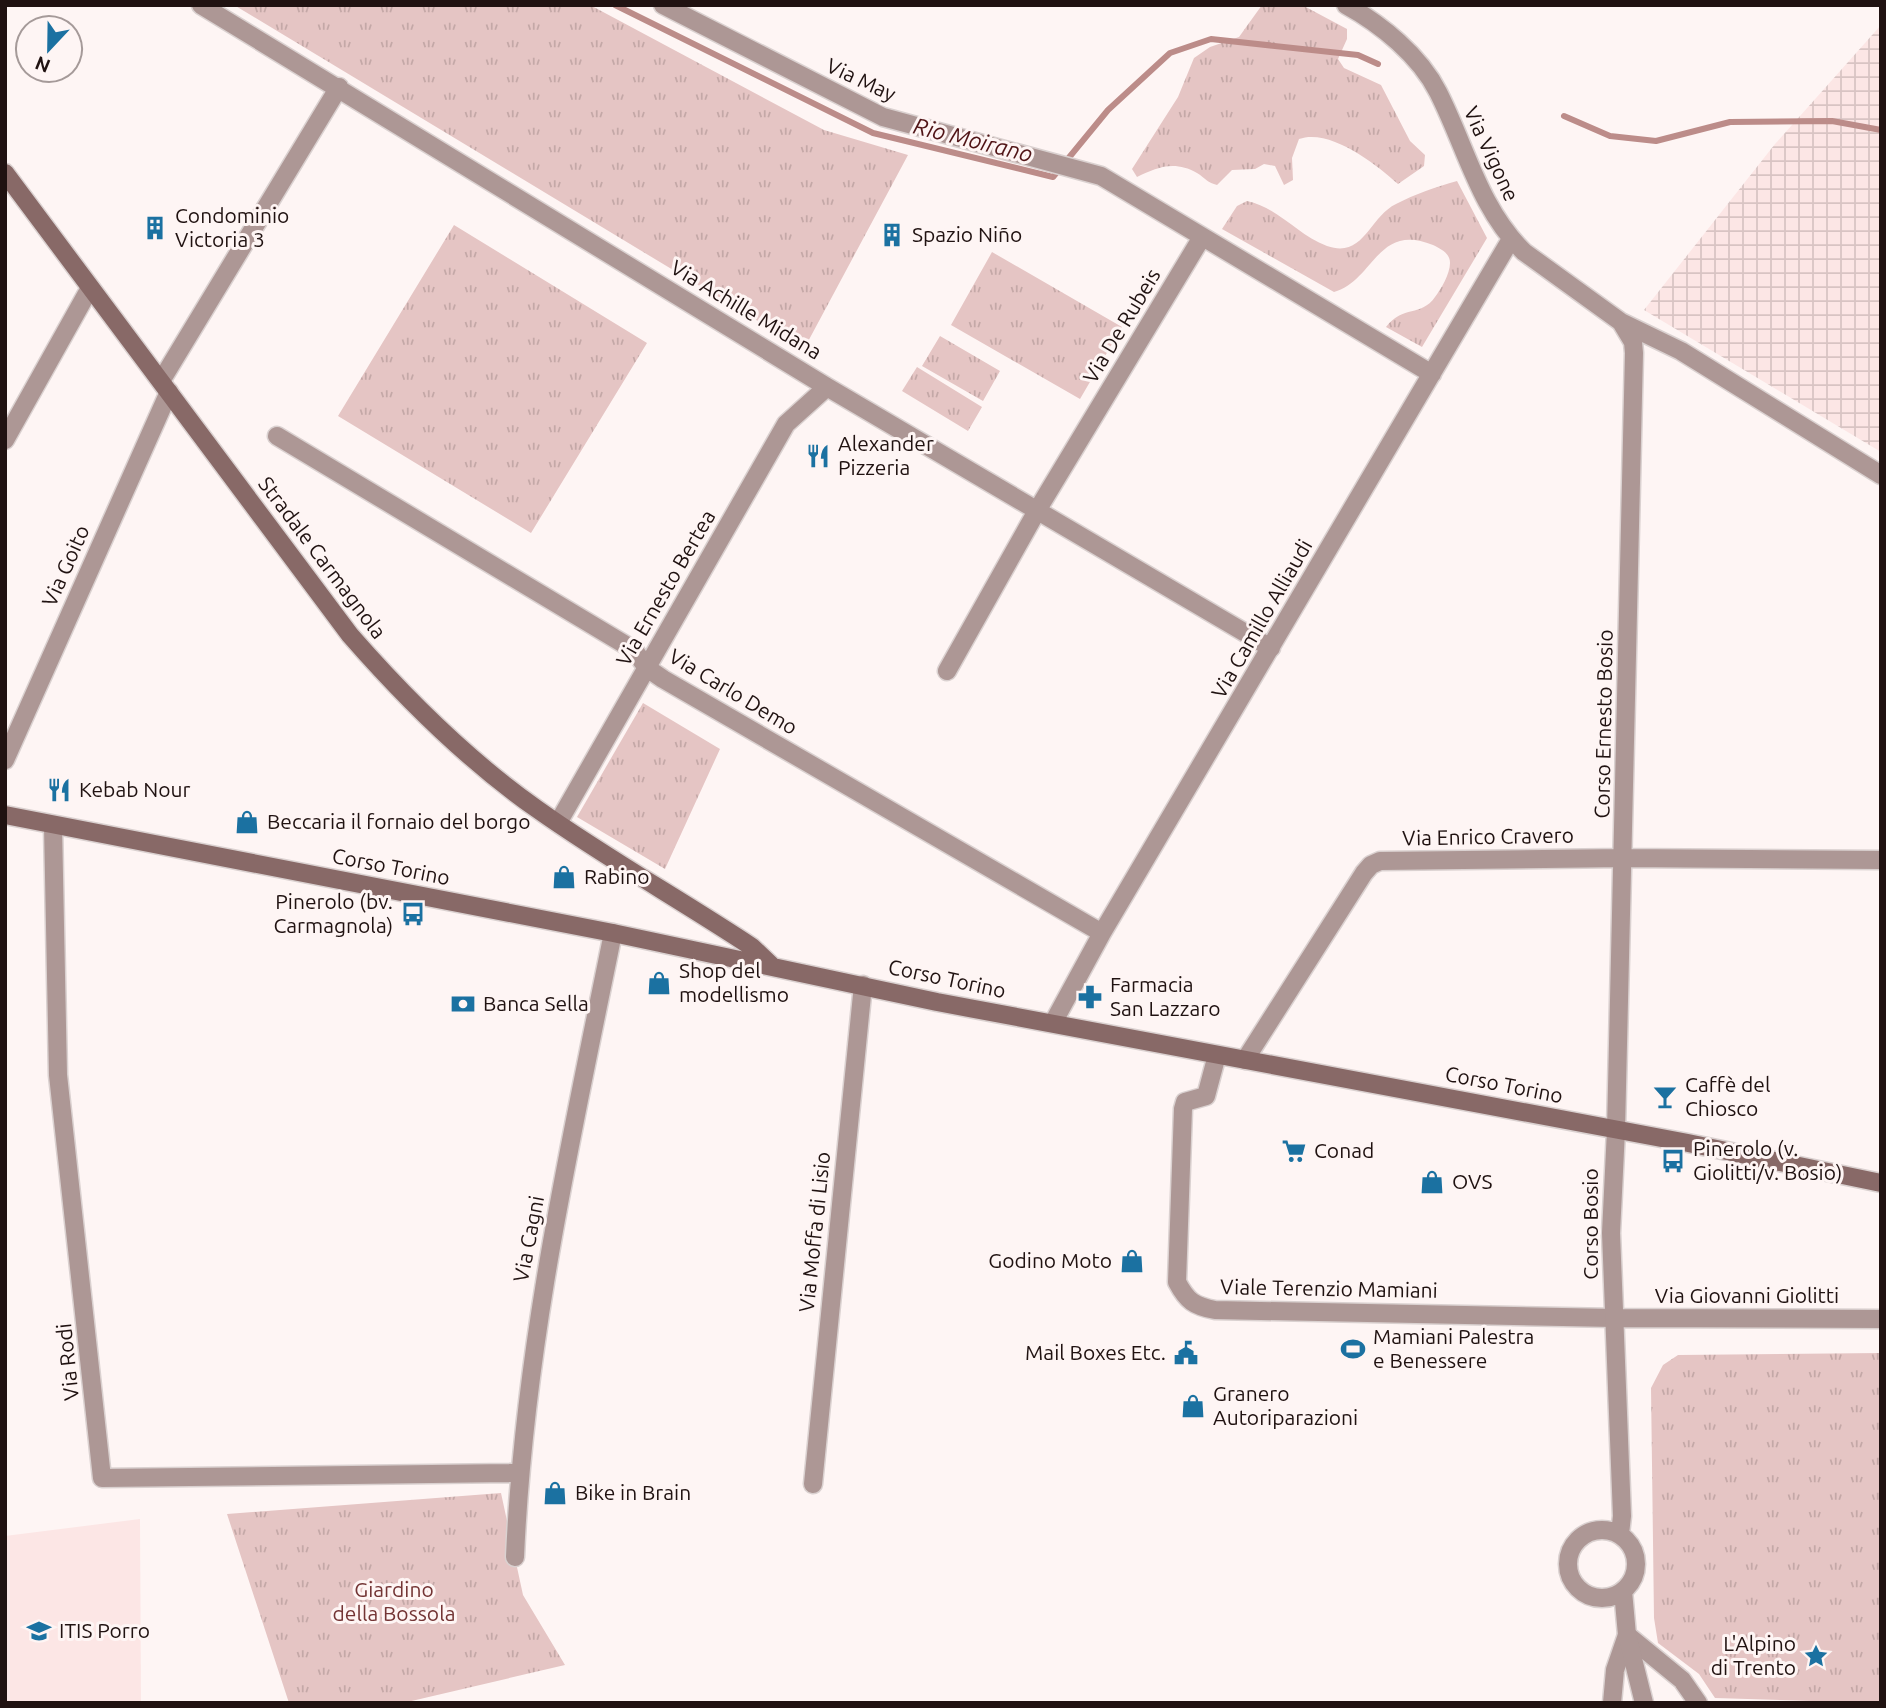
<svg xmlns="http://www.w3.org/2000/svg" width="1886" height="1708" viewBox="0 0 1886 1708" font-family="Ubuntu,sans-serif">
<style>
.built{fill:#fce6e5}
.industrial{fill:url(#industrial-grid)}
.grass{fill:url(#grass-tufts)}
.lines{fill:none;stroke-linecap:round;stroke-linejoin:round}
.stream{stroke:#bc8c89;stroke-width:6}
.minor-casing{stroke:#dad1d0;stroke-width:21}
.tertiary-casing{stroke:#dad1d0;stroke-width:21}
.secondary-casing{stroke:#dad1d0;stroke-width:21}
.minor{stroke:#ad9795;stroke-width:18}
.tertiary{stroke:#ad9795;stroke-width:18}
.secondary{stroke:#886967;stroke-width:18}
.labels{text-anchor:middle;stroke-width:6;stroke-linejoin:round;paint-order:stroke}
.street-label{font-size:21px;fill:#201211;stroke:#fef5f4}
.poi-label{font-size:21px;fill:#201211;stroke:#fef5f4;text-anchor:start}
.park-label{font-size:21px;fill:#733434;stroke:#fef5f4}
.water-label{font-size:23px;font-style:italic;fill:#501416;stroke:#fef5f4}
</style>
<defs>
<pattern id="industrial-grid" width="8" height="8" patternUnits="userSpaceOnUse" patternTransform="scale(1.75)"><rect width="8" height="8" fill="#fce6e5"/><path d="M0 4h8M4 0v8" fill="none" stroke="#d8c4c3"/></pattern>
<pattern id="grass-tufts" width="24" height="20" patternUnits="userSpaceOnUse" patternTransform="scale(1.75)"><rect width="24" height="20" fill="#e5c5c4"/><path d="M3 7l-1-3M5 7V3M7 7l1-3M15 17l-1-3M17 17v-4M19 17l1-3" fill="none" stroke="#c4a8a7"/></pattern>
</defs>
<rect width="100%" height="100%" fill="#fef5f4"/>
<path class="built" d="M140 1519 141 1703H5V1536Z"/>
<path class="industrial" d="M1881 25V452L1644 310 1775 144Z"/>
<path class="grass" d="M234 5H590L824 130 908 155 804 349Z
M1262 5H1302L1347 29V39L1338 59 1344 68 1381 85 1410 141 1425 155 1424 166 1398 184C1376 164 1330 128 1299 139L1292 158 1293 180 1284 185 1275 166 1264 164 1255 169 1232 170 1217 185C1208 183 1205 178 1197 173 1175 160 1157 167 1137 177L1132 169 1178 97 1194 58 1210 47 1239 37Z
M1457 181 1487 238 1422 347 1386 327C1403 305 1421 317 1435 297 1441 289 1450 274 1450 263 1450 253 1441 249 1433 245 1377 222 1374 281 1334 292L1222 229 1237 206 1247 201C1279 208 1297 235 1327 246 1364 259 1369 217 1396 204 1415 194 1436 187 1457 181Z
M454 225 647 343 531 533 338 416Z
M992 252 1122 327 1080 399 951 325Z
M940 336 1000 371 983 401 922 366Z
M917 367 982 407 968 431 902 391Z
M643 703 720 749 665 869 577 817Z
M1881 1353V1703L1715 1698 1699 1674 1658 1643 1654 1618 1651 1388 1663 1365 1678 1355Z
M501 1493 523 1595 565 1665 403 1703H289L227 1514Z"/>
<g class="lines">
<path class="stream" d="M615 5 873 133 1053 177 1108 110 1170 53 1211 39 1358 55 1378 64
M1564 116 1610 136 1656 141 1730 122 1832 121 1881 130"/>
<g class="minor-casing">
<path id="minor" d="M201 5 827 387 1271 648
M663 5 883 117 1101 176 1432 374
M1346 5C1381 24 1420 56 1438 92 1466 147 1479 208 1524 252L1621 322 1681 351 1881 475
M161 381 339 87
M277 436 634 650 647 668 663 679 1102 933
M5 440 90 288
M947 671 1038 509 1202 237
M5 760 169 392
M558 823 786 424 827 387
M53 826 58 1075 102 1478 518 1473
M1053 1023 1102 933 1511 239
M1217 1055 1206 1096 1185 1102 1183 1109 1177 1282C1187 1301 1194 1306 1215 1310L1614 1318
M1245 1060 1364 873 1371 865 1380 861 1624 858 1881 860
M1616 1130 1634 353 1633 342 1621 322
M813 1484 863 985
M515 1557C524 1346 571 1140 613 933
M1612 1703 1615 1670 1627 1635 1682 1680 1698 1703"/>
</g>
<g class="tertiary-casing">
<path id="tertiary" d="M1616 1130 1611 1233 1622 1516 1620 1534
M1614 1318 1881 1319
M1568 1564a34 34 0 1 1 68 0a34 34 0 1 1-68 0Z
M1623 1591 1627 1635 1644 1703"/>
</g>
<g class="secondary-casing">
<path id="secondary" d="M5 173 350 635C406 699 467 760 537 809 606 858 681 900 752 947L771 965
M5 815 613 933 937 1002 1688 1143 1881 1183"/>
</g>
<use href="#minor" class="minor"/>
<use href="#tertiary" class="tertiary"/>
<use href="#secondary" class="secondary"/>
</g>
<defs>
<g id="building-bare" transform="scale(1.89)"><path d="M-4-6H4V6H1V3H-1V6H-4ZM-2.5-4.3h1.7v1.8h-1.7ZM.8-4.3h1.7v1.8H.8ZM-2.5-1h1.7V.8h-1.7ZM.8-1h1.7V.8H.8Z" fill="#1b71a1" stroke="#fef5f4" stroke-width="2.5" paint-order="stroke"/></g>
<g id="restaurant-bare" transform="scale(1.89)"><path d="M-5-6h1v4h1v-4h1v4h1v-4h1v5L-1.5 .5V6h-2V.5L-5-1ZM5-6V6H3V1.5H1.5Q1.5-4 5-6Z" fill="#1b71a1" stroke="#fef5f4" stroke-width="2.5" paint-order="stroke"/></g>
<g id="shop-bare" transform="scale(1.89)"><path d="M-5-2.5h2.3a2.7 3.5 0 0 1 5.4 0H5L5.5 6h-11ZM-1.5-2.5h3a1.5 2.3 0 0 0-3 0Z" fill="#1b71a1" stroke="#fef5f4" stroke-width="2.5" paint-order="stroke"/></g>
<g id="bus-bare" transform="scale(1.89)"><path d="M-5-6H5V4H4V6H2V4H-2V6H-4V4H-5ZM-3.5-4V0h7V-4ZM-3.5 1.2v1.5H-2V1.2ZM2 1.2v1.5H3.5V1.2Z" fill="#1b71a1" stroke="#fef5f4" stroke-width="2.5" paint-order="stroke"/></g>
<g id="pharmacy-bare" transform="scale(1.89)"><path d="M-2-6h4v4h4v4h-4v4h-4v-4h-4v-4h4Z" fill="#1b71a1" stroke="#fef5f4" stroke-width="2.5" paint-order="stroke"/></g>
<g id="bank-bare" transform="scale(1.89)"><path d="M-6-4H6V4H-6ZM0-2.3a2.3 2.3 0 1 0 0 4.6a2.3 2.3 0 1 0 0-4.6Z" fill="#1b71a1" stroke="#fef5f4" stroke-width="2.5" paint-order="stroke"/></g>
<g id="bar-bare" transform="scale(1.89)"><path d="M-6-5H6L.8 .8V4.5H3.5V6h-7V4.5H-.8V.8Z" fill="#1b71a1" stroke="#fef5f4" stroke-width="2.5" paint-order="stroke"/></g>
<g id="supermarket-bare" transform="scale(1.89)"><path d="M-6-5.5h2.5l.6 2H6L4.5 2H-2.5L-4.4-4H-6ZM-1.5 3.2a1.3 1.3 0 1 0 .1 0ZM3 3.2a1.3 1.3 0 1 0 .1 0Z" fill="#1b71a1" stroke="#fef5f4" stroke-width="2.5" paint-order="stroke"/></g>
<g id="stadium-bare" transform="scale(1.89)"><path d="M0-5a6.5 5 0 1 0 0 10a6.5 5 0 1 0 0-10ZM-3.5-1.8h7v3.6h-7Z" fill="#1b71a1" stroke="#fef5f4" stroke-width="2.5" paint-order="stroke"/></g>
<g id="civic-bare" transform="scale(1.89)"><path d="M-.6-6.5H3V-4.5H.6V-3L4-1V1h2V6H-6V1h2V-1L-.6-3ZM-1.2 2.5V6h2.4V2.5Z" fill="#1b71a1" stroke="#fef5f4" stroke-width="2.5" paint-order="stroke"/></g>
<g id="school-bare" transform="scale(1.89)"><path d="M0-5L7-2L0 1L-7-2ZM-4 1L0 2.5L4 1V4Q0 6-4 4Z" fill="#1b71a1" stroke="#fef5f4" stroke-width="2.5" paint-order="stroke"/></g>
<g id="sight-bare" transform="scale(1.89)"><path d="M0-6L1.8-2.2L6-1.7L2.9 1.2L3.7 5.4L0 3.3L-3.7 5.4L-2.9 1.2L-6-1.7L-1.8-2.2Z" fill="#1b71a1" stroke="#fef5f4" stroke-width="2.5" paint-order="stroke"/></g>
</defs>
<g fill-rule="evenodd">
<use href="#building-bare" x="155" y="228"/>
<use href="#building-bare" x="892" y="235"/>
<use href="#restaurant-bare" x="818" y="456"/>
<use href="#restaurant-bare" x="59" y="790"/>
<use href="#shop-bare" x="247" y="822"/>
<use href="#shop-bare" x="564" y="877"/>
<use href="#bus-bare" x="413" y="914"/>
<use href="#shop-bare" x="659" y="983"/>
<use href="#pharmacy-bare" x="1090" y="997"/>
<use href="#bank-bare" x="463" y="1004"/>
<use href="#bar-bare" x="1665" y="1097"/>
<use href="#supermarket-bare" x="1294" y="1151"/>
<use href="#bus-bare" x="1673" y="1161"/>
<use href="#shop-bare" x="1432" y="1182"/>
<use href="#shop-bare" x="1132" y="1261"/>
<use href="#stadium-bare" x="1353" y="1349"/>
<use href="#civic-bare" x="1186" y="1353"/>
<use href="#shop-bare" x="1193" y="1406"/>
<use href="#shop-bare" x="555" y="1493"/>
<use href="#school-bare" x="39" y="1631"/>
<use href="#sight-bare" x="1816" y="1656"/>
</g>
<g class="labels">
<g class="street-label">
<text transform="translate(861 80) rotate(25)" y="7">Via May</text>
<text transform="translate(1491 154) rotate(65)" y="7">Via Vigone</text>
<text transform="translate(746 310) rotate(31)" y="7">Via Achille Midana</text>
<text transform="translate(1122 326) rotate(-59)" y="7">Via De Rubeis</text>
<text transform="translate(322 558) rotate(53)" y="7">Stradale Carmagnola</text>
<text transform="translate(66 566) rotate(-66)" y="7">Via Goito</text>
<text transform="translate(666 588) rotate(-60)" y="7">Via Ernesto Bertea</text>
<text transform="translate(1262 619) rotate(-60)" y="7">Via Camillo Alliaudi</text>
<text transform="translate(733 692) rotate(31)" y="7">Via Carlo Demo</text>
<text transform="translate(1604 724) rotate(-89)" y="7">Corso Ernesto Bosio</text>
<text transform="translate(1488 837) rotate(-1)" y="7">Via Enrico Cravero</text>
<text transform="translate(391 867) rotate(11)" y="7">Corso Torino</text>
<text transform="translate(947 979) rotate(12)" y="7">Corso Torino</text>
<text transform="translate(1504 1085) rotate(11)" y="7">Corso Torino</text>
<text transform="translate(1591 1224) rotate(-90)" y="7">Corso Bosio</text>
<text transform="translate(815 1232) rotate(-84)" y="7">Via Moffa di Lisio</text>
<text transform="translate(529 1239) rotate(-79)" y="7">Via Cagni</text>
<text transform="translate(1329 1289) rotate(1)" y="7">Viale Terenzio Mamiani</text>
<text x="1747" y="1303">Via Giovanni Giolitti</text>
<text transform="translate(68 1362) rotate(-96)" y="7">Via Rodi</text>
</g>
<g class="poi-label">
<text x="175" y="223">Condominio<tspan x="175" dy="24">Victoria 3</tspan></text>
<text x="912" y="242">Spazio Niño</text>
<text x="838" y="451">Alexander<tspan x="838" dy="24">Pizzeria</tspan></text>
<text x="79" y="797">Kebab Nour</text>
<text x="267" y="829">Beccaria il fornaio del borgo</text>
<text x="584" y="884">Rabino</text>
<text x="393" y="909" text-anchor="end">Pinerolo (bv.<tspan x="393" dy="24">Carmagnola)</tspan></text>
<text x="679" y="978">Shop del<tspan x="679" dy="24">modellismo</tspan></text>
<text x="1110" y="992">Farmacia<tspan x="1110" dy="24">San Lazzaro</tspan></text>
<text x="483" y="1011">Banca Sella</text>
<text x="1685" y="1092">Caffè del<tspan x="1685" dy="24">Chiosco</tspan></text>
<text x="1693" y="1156">Pinerolo (v.<tspan x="1693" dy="24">Giolitti/v. Bosio)</tspan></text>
<text x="1314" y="1158">Conad</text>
<text x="1452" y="1189">OVS</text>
<text x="1112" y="1268" text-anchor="end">Godino Moto</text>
<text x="1373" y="1344">Mamiani Palestra<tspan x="1373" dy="24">e Benessere</tspan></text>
<text x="1166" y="1360" text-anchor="end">Mail Boxes Etc.</text>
<text x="1213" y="1401">Granero<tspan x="1213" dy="24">Autoriparazioni</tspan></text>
<text x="575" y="1500">Bike in Brain</text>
<text x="59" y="1638">ITIS Porro</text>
<text x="1796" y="1651" text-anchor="end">L'Alpino<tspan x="1796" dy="24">di Trento</tspan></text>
</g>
<g class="park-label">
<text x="394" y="1597">Giardino<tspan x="394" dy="24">della Bossola</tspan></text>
</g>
<g class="water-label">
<text transform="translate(973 140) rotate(14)" y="8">Rio Moirano</text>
</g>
</g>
<rect width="1886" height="1708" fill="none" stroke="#201211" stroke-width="14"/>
<g transform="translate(49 49) rotate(202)"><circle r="33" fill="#fef5f4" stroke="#a59a99" stroke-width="2"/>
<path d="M0-5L12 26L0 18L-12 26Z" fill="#1b71a1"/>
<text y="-10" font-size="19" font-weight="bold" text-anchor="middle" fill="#201211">N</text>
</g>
</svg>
